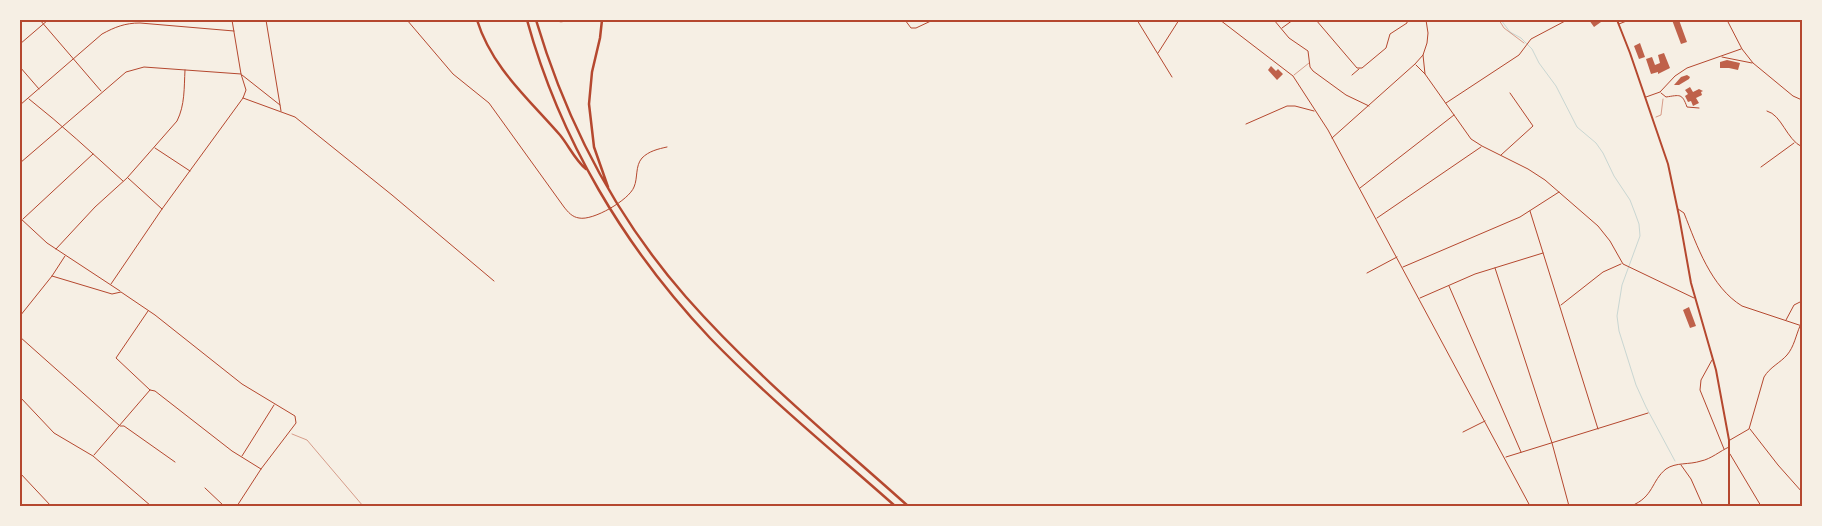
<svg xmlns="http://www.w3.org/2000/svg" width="1822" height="526" viewBox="0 0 1822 526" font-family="Literata,serif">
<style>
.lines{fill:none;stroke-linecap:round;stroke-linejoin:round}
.stream{stroke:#c9d6d2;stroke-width:1}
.building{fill:#bf614a}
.path{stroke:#b5482f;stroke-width:0.5}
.service{stroke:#b5482f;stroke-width:0.5}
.minor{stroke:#b5482f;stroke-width:1}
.tertiary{stroke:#b5482f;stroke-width:2}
.trunk{stroke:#b5482f;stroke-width:2.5}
.neatline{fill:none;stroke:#b5482f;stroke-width:2}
</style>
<rect width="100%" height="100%" fill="#f6efe4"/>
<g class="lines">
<path class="stream" d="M1501 20 1510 32 1521 38 1532 49 1539 63 1556 86 1577 127 1596 143 1603 153 1614 176 1630 200 1635 213 1639 224 1640 236 1622 285 1617 316 1619 331 1636 385 1646 407 1675 461"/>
</g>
<path class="building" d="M1589 20H1600L1601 22 1594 27Z
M1672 20H1679L1687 42 1681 44Z
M1640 43 1645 57 1639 59 1634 46Z
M1664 53 1670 68 1658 74V72L1651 74 1646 59 1652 57 1655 65 1660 63 1658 55Z
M1727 60 1740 63 1738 70 1729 68H1720V62Z
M1271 66 1276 71 1278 69 1283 74 1277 80 1268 70Z
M1687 75 1690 77 1689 79 1679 85H1674L1681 77Z
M1690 87 1693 92 1699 89 1703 91 1701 92 1702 95 1696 98 1699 103 1693 106 1691 101 1688 102 1685 96 1688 94 1685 90Z
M1689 307 1696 326 1690 328 1683 310Z"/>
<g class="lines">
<path class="path" d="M1499 20 1504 28 1524 43
M1656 117 1661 115 1663 99
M292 434 307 440 363 506"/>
<path class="service" d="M1294 75 1309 63"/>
<path class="minor" d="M40 20 101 91
M266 20 281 111
M407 20 453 74 489 103 564 207C568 212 572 217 579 218 593 221 629 200 634 187 638 178 635 166 642 158 649 151 658 149 667 147
M905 20 911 28H916L933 20
M1137 20 1172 77
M1220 20 1293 76 1328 130 1530 506
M1274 20 1289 38 1308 51 1310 67 1313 71 1346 95 1369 106
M1316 20 1357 68H1362L1386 48 1390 34 1407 23V20
M1426 20 1428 33 1427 43 1423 55 1425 74 1471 139 1482 146 1528 169 1545 180 1598 226 1610 241 1623 264 1694 298
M1727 20 1742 49 1753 63 1793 96 1802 100
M1619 24 1629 20
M1282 28 1293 20
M20 44 48 20
M1158 53 1179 20
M1722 57 1752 63
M1416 65 1425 74
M20 67 39 89
M242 75 280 105
M1352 75 1359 69
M1661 93 1666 97C1680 95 1682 93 1687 107L1699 108
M1646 97 1660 92 1675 76 1687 68 1741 49
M243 98 295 117 392 195 494 281
M29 99C62 125 92 153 123 181
M1446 103 1519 55 1531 39 1567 20
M20 105 102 34C115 27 125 23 140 23L234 31
M1767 111C1782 115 1786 139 1802 147
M1246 124 1287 106H1295L1314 111
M1332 138 1415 64 1423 55
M155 148 190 171
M1501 155 1533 126 1510 93
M20 163 126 72 144 67 241 74
M1761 167 1794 143
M128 178 162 209
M1360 188 1454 115
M1678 209 1684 213C1697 246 1711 287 1742 306L1802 326
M1530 211 1598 429
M20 218 47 243 120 291
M1377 218 1481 147
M23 219 93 154
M56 249 95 207 127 178 177 121C185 105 184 88 185 70
M1403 267 1520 217 1559 192
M1495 268 1552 443 1569 506
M1367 273 1397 257
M52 276 112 294 121 292 155 315 242 384 295 416 296 423 261 469 237 506
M111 284 162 209 243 98 246 90 241 74 232 20
M1449 286 1521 452
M1420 298 1475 274 1543 253
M1561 305 1603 272 1621 264
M148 311 116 358 150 390 155 391 232 451 261 469
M20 316 52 276 65 256
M1786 320 1794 305 1802 301
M20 337 120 426H124L175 462
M1712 360 1701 380 1700 390 1724 449
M20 397 54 433 93 456 151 506
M1750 429 1778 465 1802 492
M1463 432 1485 421
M1730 440 1749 429 1764 377C1770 367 1780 363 1787 355 1794 347 1796 335 1800 326
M1730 454 1761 506
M94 455 150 390
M242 456 274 405
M1506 457 1648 413
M1681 465 1691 479 1703 506
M20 473 51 506
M205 488 224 506
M1631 506C1654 497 1651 481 1666 469 1676 462 1689 465 1701 461 1711 459 1720 451 1729 447"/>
<path class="tertiary" d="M1617 20 1630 53 1668 164 1679 216 1691 283 1716 370 1729 440V506"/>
<path class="trunk" d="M477 20C492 68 528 98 560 135 569 146 575 160 586 169
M527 20C560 140 625 248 710 338 768 398 833 451 895 506
M536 20C566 121 616 217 686 297 753 373 832 438 908 506
M554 20 561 21 570 20
M602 20 600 38 592 72 589 104 594 147 608 187"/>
</g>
<rect width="1822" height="526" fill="none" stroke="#f6efe4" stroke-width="42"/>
<rect x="21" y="21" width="1780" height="484" class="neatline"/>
</svg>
